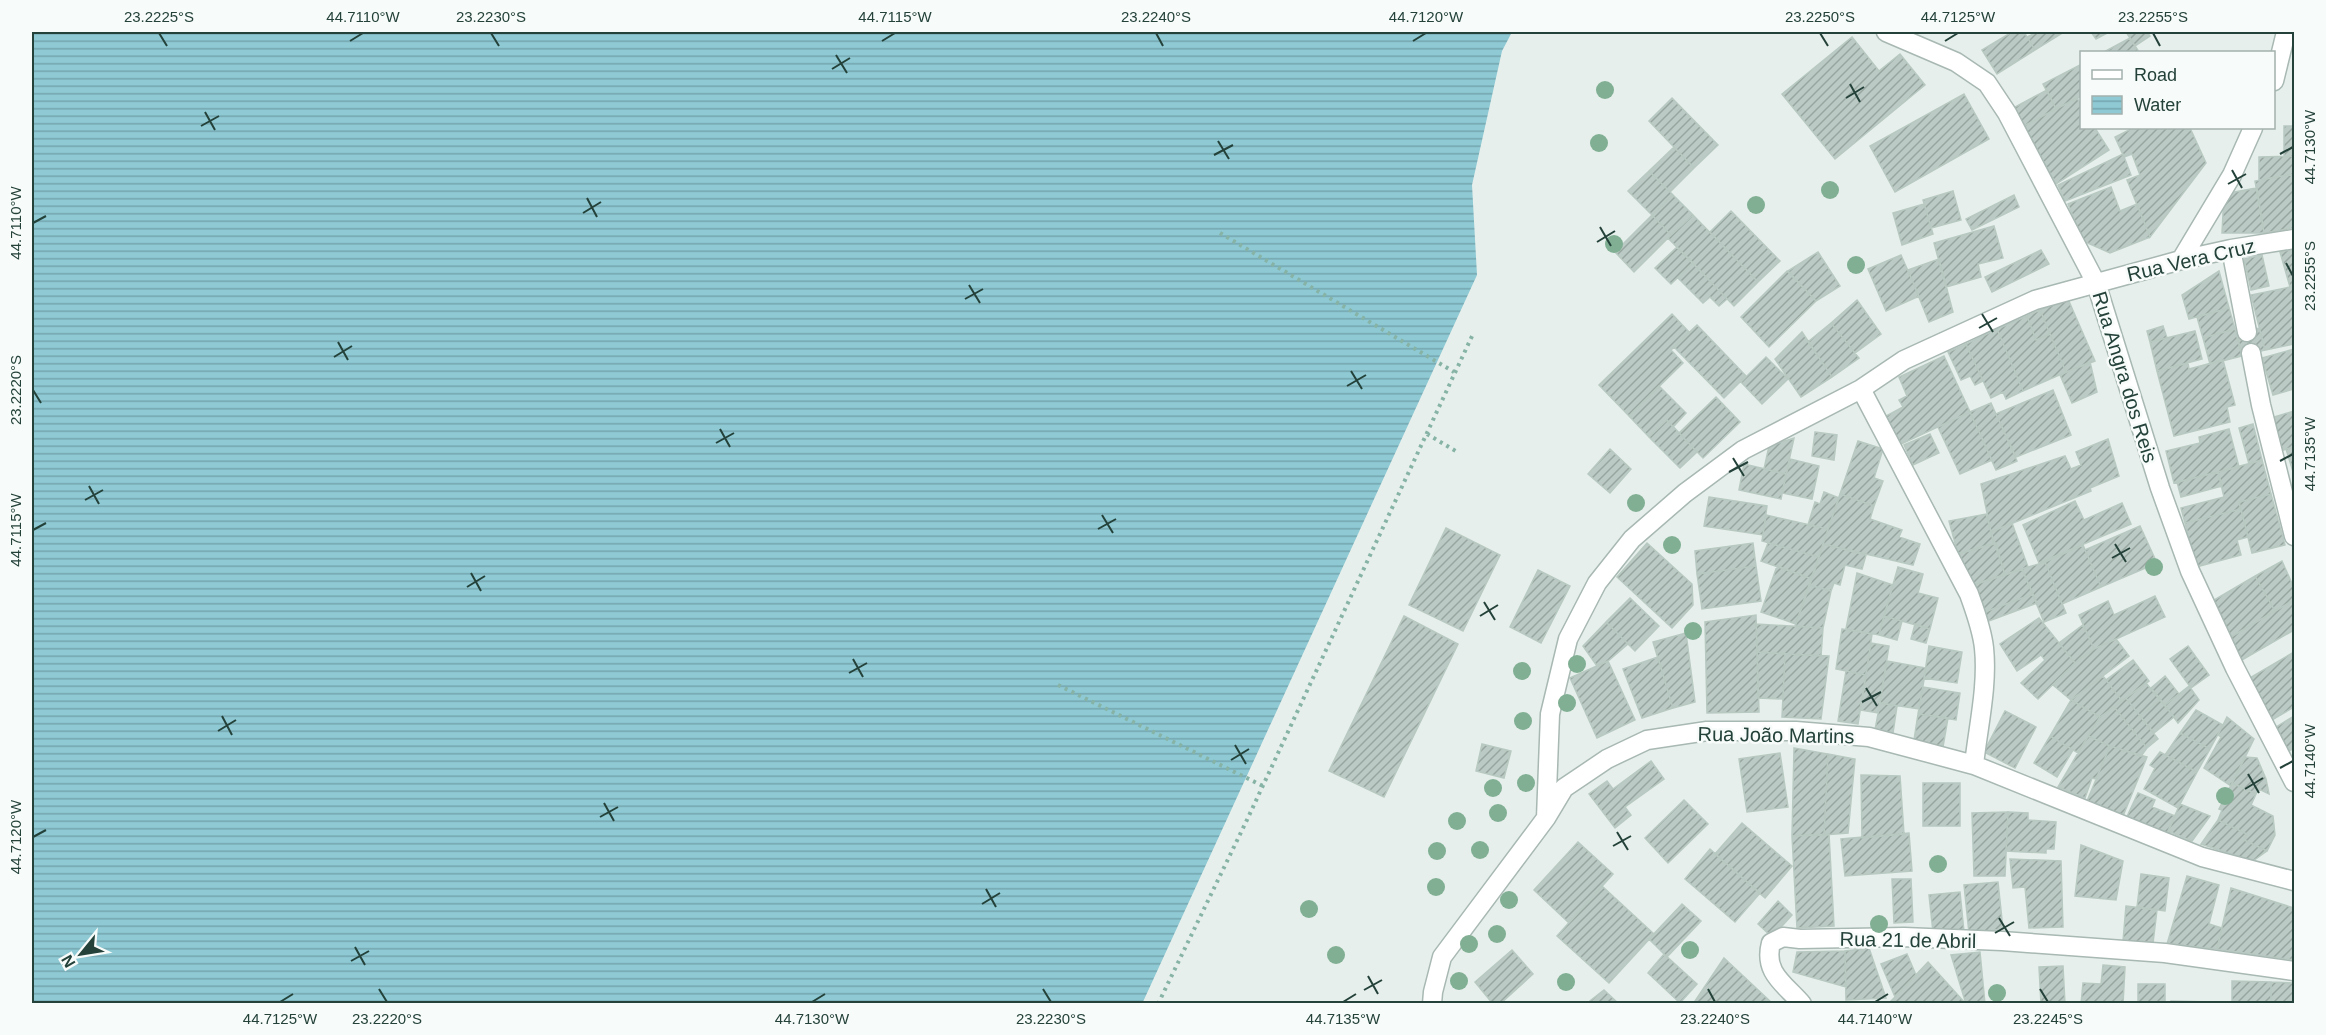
<svg xmlns="http://www.w3.org/2000/svg" width="2326" height="1035" viewBox="0 0 2326 1035" font-family="Arial,sans-serif">
<style>
.water{fill:url(#water-rules)}
.building{fill:url(#building-hatch);stroke:#b8c9c2;stroke-width:1.5}
.lines{fill:none;stroke-linecap:round;stroke-linejoin:round}
.street-casing{stroke:#a8b8b2;stroke-width:21}
.path{stroke:#86b3a5;stroke-width:4;stroke-dasharray:3 4.5;stroke-linecap:butt}
.street{stroke:#fff;stroke-width:18}
.tree{fill:#80af93}
.ticks{fill:none;stroke:#24423a;stroke-width:2}
.labels{text-anchor:middle;stroke-width:5;stroke-linejoin:round;paint-order:stroke}
.street-label{font-size:20px;fill:#24423a;stroke:#f7fbf9}
.neatline{fill:none;stroke:#24423a;stroke-width:2}
.ticks-label{font-size:15px;text-anchor:middle;fill:#24423a}
</style>
<defs>
<pattern id="water-rules" width="6" height="5" patternUnits="userSpaceOnUse" patternTransform="scale(1.5)"><rect width="6" height="5" fill="#8ec9d4"/><path d="M0 2.5h6" fill="none" stroke="#74a5ad"/></pattern>
<pattern id="building-hatch" width="6" height="6" patternUnits="userSpaceOnUse" patternTransform="scale(1.5)"><rect width="6" height="6" fill="#bbcac4"/><path d="M-1 1l2-2M0 6l6-6M5 7l2-2" fill="none" stroke="#98a6a0"/></pattern>
</defs>
<rect width="100%" height="100%" fill="#e6efeb"/>
<path class="water" d="M32 32H1512L1502 51 1472 185 1477 275 1142 1004 32 1003Z"/>
<path class="building" d="M2012 32H2024L2035 50 1997 74 1982 50Z
M2037 32H2064L2035 50 2027 37Z
M2091 32H2109L2096 39Z
M2126 32H2147L2150 36 2135 46Z
M1852 37 1879 71 1900 54 1925 85 1835 159 1782 94Z
M2130 38 2139 52H2104Z
M2082 64V96L2056 109 2043 84Z
M2047 90 2056 109 2024 126 2015 107Z
M1964 94 1989 139 1895 192 1870 146Z
M1672 98 1718 145 1694 168 1649 121Z
M2077 98 2082 106V128H2095L2109 150 2056 184 2024 126Z
M2284 126H2294V156L2284 157Z
M2133 128H2190L2206 163 2150 237 2127 180 2140 175 2132 154 2124 157 2115 137Z
M1674 147 1694 168 1670 192 1649 171Z
M2123 154 2131 175 2065 201 2058 185Z
M2294 156V174L2259 180V157Z
M1649 171 1673 195 1652 215 1628 191Z
M2294 174V228L2264 233 2255 181Z
M2111 187 2120 211 2137 204 2150 237 2110 253 2083 241 2068 204Z
M2257 188 2264 233H2222L2224 194Z
M1953 191 1961 220 1931 228 1923 200Z
M1673 195 1693 215 1671 235 1652 215Z
M2014 195 2019 207 1972 230 1966 219Z
M1924 204 1933 234 1902 245 1893 213Z
M1731 211 1780 261 1758 282 1710 232Z
M1652 215 1671 235 1634 272 1615 252Z
M1693 215 1758 282 1734 306 1668 238Z
M1994 226 2003 258 1978 264 1981 277 1946 287 1934 243Z
M1677 247 1693 263 1671 284 1655 268Z
M2294 249V287H2290L2280 252Z
M2041 250 2049 264 1992 292 1985 277Z
M1818 252 1840 286 1816 301 1788 271Z
M1901 255 1919 296 1886 311 1868 269Z
M2262 255 2269 286 2251 290 2244 259Z
M1939 259 1953 312 1929 322 1908 270Z
M1693 263 1727 299 1719 306 1710 297 1703 303 1678 278Z
M1787 271 1816 301 1769 347 1741 317Z
M2219 271 2229 308 2189 319 2182 295Z
M2290 287H2294V344L2265 350 2251 295Z
M2068 299 2095 361 2066 372 2040 310Z
M1857 300 1881 334 1855 353 1831 323Z
M2229 308 2235 329 2203 338 2197 317Z
M2040 310 2050 334 2036 340 2027 316Z
M1672 314 1689 332 1671 350 1683 363 1629 416 1599 385Z
M2027 316 2036 340 2050 334 2066 372 2023 391 1997 329Z
M1831 323 1859 358 1832 377 1808 342Z
M1697 325 1746 376 1724 398 1674 347Z
M2163 326 2167 338 2150 342 2147 331Z
M2259 328 2265 350 2242 356 2237 335Z
M1997 329 2023 391 2006 399 2003 392 1991 398 1966 344Z
M2235 329 2242 356 2210 364 2203 338Z
M2195 331 2202 359 2157 371 2150 342Z
M1802 332 1832 377 1801 397 1775 359Z
M1966 344 1983 381 1975 385 1970 376 1961 380 1948 352Z
M2294 349V389L2273 395 2262 358Z
M1944 356 1970 412 1899 445 1886 416 1903 407 1899 400 1907 396 1899 377Z
M1766 357 1788 379 1762 404 1741 382Z
M2223 360 2235 405 2227 407 2230 422 2174 436 2157 371 2188 363 2189 369Z
M2090 362 2097 392 2072 403 2060 375Z
M1659 386 1686 413 1673 427 1667 420 1649 437 1629 416Z
M2053 390 2071 435 2016 457 1996 414Z
M1716 397 1740 422 1703 458 1679 433Z
M1991 403 2017 461 1996 470 1970 412Z
M2294 411V447L2280 451 2271 418Z
M1970 412 1992 460 1960 474 1938 427Z
M1667 420 1697 452 1680 468 1649 437Z
M2253 424 2262 460 2249 464 2239 428Z
M2229 429 2239 467 2174 483 2166 451 2200 443 2199 437Z
M1815 432 1837 435 1834 460 1812 456Z
M1930 434 1939 453 1913 465 1904 445Z
M1794 438 1786 474 1764 469 1769 446Z
M2108 439 2119 476 2090 488 2091 491 1991 532 1981 484 2065 456 2071 469 2081 465 2076 452Z
M1858 441 1883 449 1874 478 1883 481 1874 506 1840 494Z
M2294 447V475L2286 449Z
M1610 449 1631 469 1610 493 1588 474Z
M1790 459 1819 466 1812 499 1782 493Z
M2262 460 2271 494 2239 502 2241 509 2185 523 2181 508 2224 497 2218 472Z
M1744 464 1786 474 1781 499 1739 490Z
M2218 472 2222 486 2181 497 2177 482Z
M1824 492 1839 498 1828 529 1808 525 1815 502 1820 504Z
M1840 494 1874 506 1870 519 1902 530 1899 537 1920 544 1913 565 1823 544Z
M2271 494 2285 545 2252 553 2239 502Z
M1709 497 1767 506 1763 535 1704 526Z
M2075 501 2084 520 2122 503 2131 524 2039 563 2023 525Z
M2241 509 2248 537 2237 540 2241 555 2196 567 2185 523Z
M1986 514 1994 544 1958 554 1949 521Z
M1766 515 1828 529 1819 557 1762 541Z
M2012 523 2028 567 2005 575 1991 532Z
M2140 526 2157 563 2101 587 2085 550Z
M1446 528 1500 555 1463 631 1409 605Z
M1647 543 1692 584 1693 605 1672 628 1617 577Z
M1753 543 1756 566 1697 574 1695 551Z
M1768 543 1819 557 1812 579 1761 561Z
M1996 543 2005 575 1967 587 1956 554Z
M1823 544 1866 555 1862 569 1845 565 1840 585 1834 583 1831 591 1809 585Z
M2083 545 2101 587 2062 604 2045 562Z
M2282 561 2294 588V600L2275 611 2255 576Z
M2045 562 2066 613 2044 622 2022 569Z
M1756 566 1761 601 1702 609 1697 574Z
M1777 566 1812 579 1796 624 1761 612Z
M1898 567 1923 574 1918 593 1938 598 1930 629 1884 616Z
M2022 569 2033 594 1982 613 1972 585Z
M1538 570 1570 586 1541 643 1510 627Z
M1857 573 1893 585 1879 635 1846 629Z
M2255 576 2275 611 2229 638 2209 603Z
M1809 585 1831 591 1823 628 1795 626Z
M2033 594 2037 603 1986 622 1982 613Z
M2155 596 2165 617 2094 649 2079 615 2108 601 2114 615Z
M1630 598 1659 626 1635 651 1606 622Z
M2294 600V630L2242 660 2229 638Z
M1756 615 1759 712 1707 713 1705 622Z
M1404 616 1458 644 1384 797 1329 771Z
M1884 616 1902 621 1897 640 1879 635Z
M2039 618 2075 663 2038 699 2021 683 2045 660 2041 655 2017 671 2000 644Z
M1606 622 1628 644 1608 661 1597 666 1583 646Z
M1756 624 1823 628 1821 656 1757 652Z
M1915 624 1930 629 1926 643 1911 639Z
M2083 625 2094 649 2075 663 2059 643Z
M1842 629 1872 634 1866 675 1836 669Z
M1686 633 1695 702 1673 708 1653 642Z
M2116 639 2129 656 2071 700 2053 685 2075 663 2094 649Z
M1871 643 1889 646 1878 713 1860 710Z
M1929 646 1962 652 1957 683 1924 678Z
M2188 646 2209 675 2191 688 2170 659Z
M1757 652 1785 654 1783 699 1758 698Z
M2294 652V707L2272 720 2248 679Z
M1785 654 1829 656 1821 719 1782 717Z
M1658 657 1673 708 1642 718 1623 669Z
M2133 660 2149 681 2122 701 2106 680Z
M1608 661 1635 720 1597 738 1570 678Z
M1887 661 1926 668 1919 709 1880 703Z
M1846 671 1866 675 1858 724 1838 721Z
M2103 676 2122 701 2100 717 2071 700Z
M2165 676 2179 694 2165 705 2151 688Z
M2146 683 2160 700 2140 716 2126 698Z
M2189 686 2199 700 2178 723 2165 705Z
M1923 687 1960 693 1956 720 1918 714Z
M2126 698 2158 739 2147 748 2114 707Z
M2071 700 2100 717 2078 753 2050 736Z
M2160 700 2174 717 2154 733 2140 716Z
M1880 703 1897 706 1893 733 1875 730Z
M2114 707 2147 748 2141 756 2110 746 2088 736 2100 717Z
M2196 710 2223 725 2210 749 2180 733Z
M2005 711 2036 727 2015 768 1984 752Z
M1918 714 1948 718 1943 747 1922 744V741L1914 740Z
M2294 716V748L2286 753 2273 729Z
M2227 717 2254 739 2231 786 2204 768 2221 737 2218 735Z
M2180 733 2210 749 2197 772 2165 755Z
M2050 736 2073 750 2057 777 2034 763Z
M2088 736 2110 746 2096 779 2092 778 2085 798 2058 787Z
M1482 744 1511 751 1504 778 1476 771Z
M2110 746 2147 757 2123 816 2087 801Z
M1794 748 1828 754 1824 835 1792 836Z
M2160 752 2197 772 2178 808 2144 789 2155 768 2150 765Z
M1780 753 1788 807 1747 812 1739 759Z
M1828 754 1855 759 1848 833 1824 835Z
M2245 757 2257 758 2266 779 2269 794 2259 789 2256 794 2232 783Z
M1651 761 1664 779 1625 807 1631 815 1615 828 1589 794 1607 781 1613 789Z
M1861 775 1900 776 1904 834 1862 838Z
M1923 783H1960V826H1923Z
M2232 783 2256 794 2251 805 2273 816 2275 835 2267 851 2244 840 2247 834 2218 820 2222 810 2219 809Z
M2138 793 2155 800 2152 807 2175 816 2164 841 2124 823Z
M1684 800 1708 824 1668 863 1645 838Z
M2180 804 2210 816 2192 841 2168 831Z
M2008 812 2028 813V820L2056 822 2054 849H2046V853L2006 851Z
M2008 812 2005 876H1974L1972 813Z
M2218 820 2247 834 2244 840 2267 851 2253 861 2201 844Z
M1742 823 1792 866 1765 898 1715 854Z
M1909 833 1912 871 1845 876 1841 839Z
M1829 834 1834 926 1797 928 1792 836Z
M1578 842 1613 874 1569 923 1534 890Z
M2081 845 2123 861 2116 900 2075 896Z
M1710 849 1760 893 1735 922 1685 879Z
M2010 859 2061 861 2063 927 2029 928 2025 887 2013 888Z
M2141 874 2169 878 2165 911 2137 907Z
M2187 876 2219 885 2209 924 2222 928 2217 949 2167 944Z
M1892 879H1911L1913 922 1894 923Z
M1998 882 2003 929 1969 933 1964 885Z
M1602 886 1654 934 1609 983 1557 936Z
M2231 888 2294 908V960L2217 949Z
M1960 892 1964 932H1933L1929 895Z
M1778 901 1792 915 1772 937 1758 924Z
M1682 904 1701 921 1667 957 1649 939Z
M2126 906 2157 910 2153 943 2123 941Z
M1869 948 1886 998 1846 1000 1845 951Z
M1512 950 1533 974 1500 1004H1493L1475 982Z
M1845 951 1846 987 1793 972 1797 952Z
M1980 952 1985 1004H1966L1951 955Z
M1664 954 1697 984 1680 1003 1648 973Z
M1907 954 1916 975 1895 997 1881 964Z
M1724 958 1772 1003 1771 1004H1693Z
M1928 962 1966 1004H1888L1895 997Z
M2103 965 2125 967 2123 1004H2081L2083 983 2101 984Z
M2063 966 2065 1004H2041L2039 967Z
M2232 981 2271 982V1004H2232Z
M2271 982 2294 983V1004H2271Z
M2138 984H2165V1004H2138Z
M1604 990 1619 1004H1592L1590 1001Z
M2171 1001 2212 1002V1004H2171Z"/>
<g class="lines">
<g class="street-casing">
<path id="street" d="M1886 32 1956 62 1987 83 2007 113 2096 283 2160 488 2190 571 2235 668 2294 782
M2274 81 2286 32
M2231 249 2247 332
M2181 260 2232 175 2253 128
M2251 353 2261 405 2294 536
M1861 389 1969 594C1975 611 1982 629 1984 648 1988 686 1978 727 1974 765
M1546 818 1550 714 1568 639 1597 583 1632 539 1685 493 1743 450 1861 389 1904 360 2035 300 2181 260 2231 249 2294 239
M1432 1004 1433 992 1442 957 1546 818 1564 788 1607 759 1647 740 1707 731H1796L1869 737 1974 765 2202 857 2294 881
M1802 1004C1785 984 1763 973 1771 943L1783 937 1800 939 1904 937 2002 941 2165 953 2294 971"/>
</g>
<path class="path" d="M1220 233 1454 372
M1427 434 1459 453
M1058 685 1263 786
M1158 1004 1246 822 1473 334"/>
<use href="#street" class="street"/>
</g>
<g class="tree">
<circle cx="1605" cy="90" r="9"/>
<circle cx="1599" cy="143" r="9"/>
<circle cx="1830" cy="190" r="9"/>
<circle cx="1756" cy="205" r="9"/>
<circle cx="1614" cy="244" r="9"/>
<circle cx="1856" cy="265" r="9"/>
<circle cx="1636" cy="503" r="9"/>
<circle cx="1672" cy="545" r="9"/>
<circle cx="2154" cy="567" r="9"/>
<circle cx="1693" cy="631" r="9"/>
<circle cx="1577" cy="664" r="9"/>
<circle cx="1522" cy="671" r="9"/>
<circle cx="1567" cy="703" r="9"/>
<circle cx="1523" cy="721" r="9"/>
<circle cx="1526" cy="783" r="9"/>
<circle cx="1493" cy="788" r="9"/>
<circle cx="2225" cy="796" r="9"/>
<circle cx="1498" cy="813" r="9"/>
<circle cx="1457" cy="821" r="9"/>
<circle cx="1480" cy="850" r="9"/>
<circle cx="1437" cy="851" r="9"/>
<circle cx="1938" cy="864" r="9"/>
<circle cx="1436" cy="887" r="9"/>
<circle cx="1509" cy="900" r="9"/>
<circle cx="1309" cy="909" r="9"/>
<circle cx="1879" cy="924" r="9"/>
<circle cx="1497" cy="934" r="9"/>
<circle cx="1469" cy="944" r="9"/>
<circle cx="1690" cy="950" r="9"/>
<circle cx="1336" cy="955" r="9"/>
<circle cx="1459" cy="981" r="9"/>
<circle cx="1566" cy="982" r="9"/>
<circle cx="1997" cy="993" r="9"/>
</g>
<path class="ticks" d="M159 33 167 46M491 33 499 46M1156 33 1163 46M1820 33 1828 46M2153 33 2160 46M350 41 363 33M882 41 895 33M1413 41 1426 33M1945 41 1958 33M836 55 847 73M832 69 850 58M1850 84 1860 102M1846 98 1864 87M205 112 215 130M201 126 219 116M1218 141 1229 159M2280 154 2293 147M1214 155 1233 145M2232 170 2242 188M2228 184 2246 174M587 198 597 217M583 213 601 202M33 223 46 216M1600 227 1611 246M1597 242 1615 231M2286 263 2293 276M969 285 980 303M965 299 983 289M1982 314 1993 332M1979 328 1997 318M338 342 348 360M334 357 352 346M1351 371 1362 389M1347 386 1366 375M33 390 41 403M720 429 730 447M716 443 734 433M1733 458 1744 476M2280 461 2293 454M1729 472 1748 462M89 486 99 504M85 500 103 490M1102 515 1113 533M1098 529 1116 519M33 530 46 523M2115 544 2126 562M2112 558 2130 548M471 573 481 591M467 587 485 576M1484 602 1495 620M1480 616 1498 605M853 659 863 677M849 673 867 663M1866 688 1877 706M1862 702 1881 692M222 716 232 735M218 731 236 720M1235 745 1246 764M1231 760 1249 749M2280 768 2293 761M2248 774 2259 793M2245 789 2263 778M604 803 614 821M600 817 618 807M1617 832 1628 850M33 837 46 830M1613 846 1631 836M986 889 996 907M982 904 1000 893M1999 918 2010 936M1995 933 2014 922M355 947 365 965M351 961 369 951M1368 976 1378 994M379 989 387 1002M1043 989 1051 1002M1708 989 1715 1002M2040 989 2048 1002M1364 990 1382 980M280 1002 293 994M812 1002 825 994M1343 1002 1356 994M1875 1002 1888 994"/>
<g class="labels">
<g class="street-label">
<text transform="translate(2191 260) rotate(-13)" y="7">Rua Vera Cruz</text>
<text transform="translate(2125 377) rotate(73)" y="7">Rua Angra dos Reis</text>
<text transform="translate(1776 735) rotate(1)" y="7">Rua João Martins</text>
<text transform="translate(1908 940) rotate(1)" y="7">Rua 21 de Abril</text>
</g>
</g>
<rect width="2326" height="1035" fill="none" stroke="#f7fbf9" stroke-width="66"/>
<rect x="2080" y="51" width="195" height="78" fill="#f7fbf9" stroke="#a3b1ad" stroke-width="1.5"/>
<rect x="2092" y="70" width="30" height="9" fill="#ffffff" stroke="#a3b1ad" stroke-width="1.5"/>
<text x="2134" y="81" font-size="18" fill="#24423a">Road</text>
<rect x="2092" y="96" width="30" height="18" fill="url(#water-rules)" stroke="#a3b1ad" stroke-width="1.5"/>
<text x="2134" y="111" font-size="18" fill="#24423a">Water</text>
<g transform="translate(81 954) rotate(240)" stroke="#f7fbf9" stroke-width="4.5" paint-order="stroke">
<path d="M0-4.5L10 22L0 15L-10 22Z" fill="#24423a"/>
<text y="-9" font-size="16" font-weight="bold" text-anchor="middle" fill="#24423a">N</text>
</g>
<rect x="33" y="33" width="2260" height="969" class="neatline"/>
<g class="ticks-label">
<text x="159" y="22">23.2225°S</text>
<text x="363" y="22">44.7110°W</text>
<text x="491" y="22">23.2230°S</text>
<text x="895" y="22">44.7115°W</text>
<text x="1156" y="22">23.2240°S</text>
<text x="1426" y="22">44.7120°W</text>
<text x="1820" y="22">23.2250°S</text>
<text x="1958" y="22">44.7125°W</text>
<text x="2153" y="22">23.2255°S</text>
<text transform="translate(2310 147) rotate(-90)" y="5">44.7130°W</text>
<text transform="translate(16 223) rotate(-90)" y="5">44.7110°W</text>
<text transform="translate(2310 276) rotate(-90)" y="5">23.2255°S</text>
<text transform="translate(16 390) rotate(-90)" y="5">23.2220°S</text>
<text transform="translate(2310 454) rotate(-90)" y="5">44.7135°W</text>
<text transform="translate(16 530) rotate(-90)" y="5">44.7115°W</text>
<text transform="translate(2310 761) rotate(-90)" y="5">44.7140°W</text>
<text transform="translate(16 837) rotate(-90)" y="5">44.7120°W</text>
<text x="280" y="1024">44.7125°W</text>
<text x="387" y="1024">23.2220°S</text>
<text x="812" y="1024">44.7130°W</text>
<text x="1051" y="1024">23.2230°S</text>
<text x="1343" y="1024">44.7135°W</text>
<text x="1715" y="1024">23.2240°S</text>
<text x="1875" y="1024">44.7140°W</text>
<text x="2048" y="1024">23.2245°S</text>
</g>
</svg>
